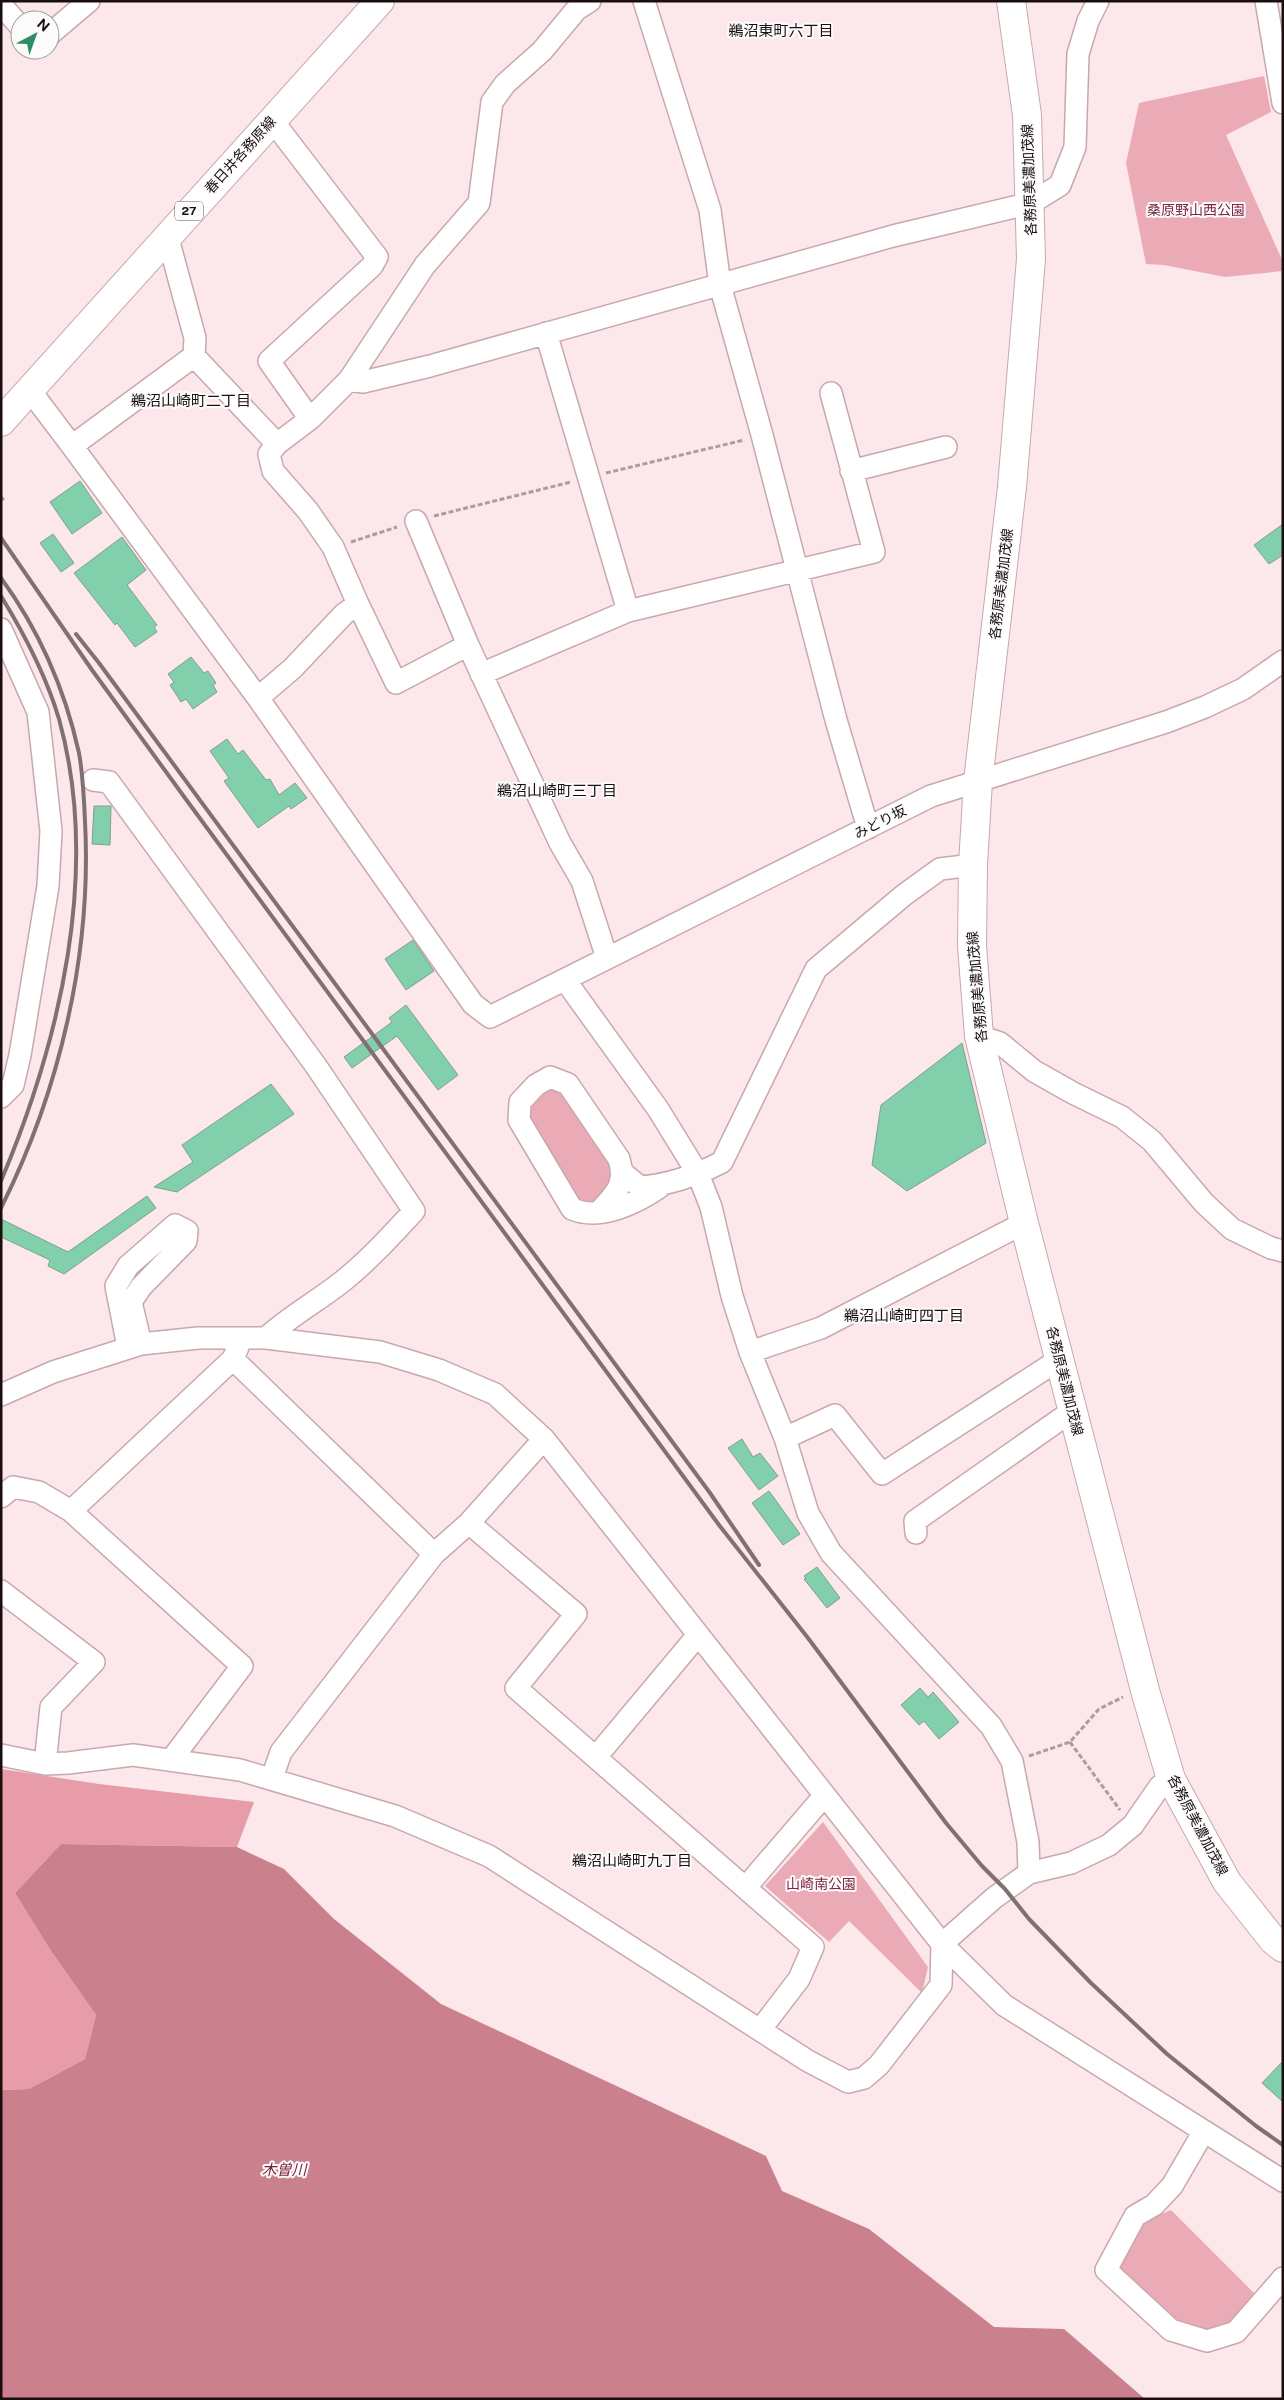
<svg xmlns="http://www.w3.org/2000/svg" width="1284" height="2400" viewBox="0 0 1284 2400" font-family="'Public Sans','Noto Sans JP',sans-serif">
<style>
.green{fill:#ebabb6}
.forest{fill:#e89ba9}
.water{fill:#cb808e}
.building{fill:#81cfab;stroke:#829f90}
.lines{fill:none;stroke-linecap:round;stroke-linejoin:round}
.minor-casing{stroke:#c9a8ad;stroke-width:24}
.major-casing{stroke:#c9a8ad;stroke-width:30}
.path{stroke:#ad9b9f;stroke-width:3;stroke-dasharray:5 2.5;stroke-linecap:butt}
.minor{stroke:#fff;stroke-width:21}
.major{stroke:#fff;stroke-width:28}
.rail{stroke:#807073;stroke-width:4}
.labels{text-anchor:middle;stroke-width:4;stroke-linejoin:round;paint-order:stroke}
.shield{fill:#fbfbfb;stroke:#5e5557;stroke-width:1}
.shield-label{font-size:12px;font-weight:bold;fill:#1a0e11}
.street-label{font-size:14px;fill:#1a0e11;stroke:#fbfbfb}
.park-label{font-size:14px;fill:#7f253f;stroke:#fbfbfb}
.neighbourhood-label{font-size:15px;fill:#1a0e11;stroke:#fbfbfb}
.water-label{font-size:15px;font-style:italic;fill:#771e39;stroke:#fbfbfb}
</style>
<rect width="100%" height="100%" fill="#fce7eb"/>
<path class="green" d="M1264 76 1271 112 1226 135 1283 262V271L1225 277 1164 265 1146 264 1126 163 1139 103Z
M561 1088 613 1161 615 1186 596 1205 575 1204 524 1119 528 1103 539 1090Z
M823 1822 928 1967 922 1993 849 1921 829 1942 765 1886Z
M1171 2210 1260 2299 1234 2328 1207 2337 1173 2326 1111 2269 1139 2223Z"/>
<path class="forest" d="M1 1769 99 1784 254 1802 237 1847 61 1844 15 1893 49 1948 96 2015 85 2059 29 2089 1 2090Z"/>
<path class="water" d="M61 1844 237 1847 284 1869 334 1919 441 2004 766 2156 782 2191 869 2229 994 2327 1064 2329 1145 2399H1V2090L29 2089 85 2059 96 2015 49 1948 15 1893Z"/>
<path class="building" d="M80 481 102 513 72 534 50 502Z
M1283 524V555L1269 564 1254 545Z
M53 534 74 563 61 572 40 543Z
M122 537 146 570 127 585 157 625 154 627 157 632 135 647 117 623 115 625 74 573Z
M191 657 204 673 208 671 216 683 213 685 217 692 193 709 186 699 181 702 170 685 174 682 168 674Z
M227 739 238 754 243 750 266 780 270 779 279 795 295 783 307 798 291 809 289 806 258 828 224 781 229 778 210 751Z
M94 806H111L110 845 92 844Z
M413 940 434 971 406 990 385 959Z
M406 1005 458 1075 438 1090 397 1036 352 1068 344 1057 392 1022 389 1018Z
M962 1043 986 1143 907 1191 872 1165 881 1105Z
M271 1084 294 1114 177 1192 154 1187 193 1162 182 1145Z
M147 1196 156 1208 64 1274 48 1266 50 1260 1 1237V1219L68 1252Z
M742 1439 753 1457 760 1453 778 1476 759 1490 728 1448Z
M769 1491 800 1534 783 1545 752 1503Z
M817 1567 840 1598 827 1608 804 1579 806 1578 804 1576Z
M920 1688 928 1697 933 1692 959 1722 939 1739 924 1721 919 1725 901 1705Z
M1283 2061V2102L1262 2083Z"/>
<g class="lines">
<g class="minor-casing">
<path id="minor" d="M590 1 576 10 542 51 505 84 492 102 479 203 425 265 349 380 310 419 277 444 269 454 273 471 308 511 333 547 358 604 396 683 468 645 560 843 582 881 607 958
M644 1 710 210 720 285 762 435 836 720 868 828
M1266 1 1283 103
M1 5 20 26
M50 34 89 1
M272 120 377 257 372 266 269 361 310 419
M167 235 195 338 194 356
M546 333 628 611
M349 380 363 382 430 366 893 236 1031 203 1060 185 1075 147 1078 54 1088 21 1098 1
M28 393 38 401 72 446 258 698 473 1004 490 1017 931 796 1166 722 1205 707 1243 689 1283 661
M72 446 194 356 277 444
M851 471 946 447
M416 521 468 645
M1 629 38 712 51 831 48 886 20 1055 13 1085 1 1097
M481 674 628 611 874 552 831 393
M258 698 293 668 344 614 358 604
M93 780 109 782 316 1066 414 1211C391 1236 369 1260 343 1281 318 1301 290 1316 266 1338
M565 980 658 1109 698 1174 711 1207 732 1296 750 1352 785 1438 808 1513 831 1553 991 1726 1012 1761 1028 1842 1029 1873
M979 1036 1000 1043 1034 1071 1073 1093 1122 1117 1152 1141 1204 1203 1232 1229 1271 1248 1283 1251
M623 1173 640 1187C670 1185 695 1176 722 1162L816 969 904 895 940 869 973 865
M599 1212C615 1194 627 1185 619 1159L568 1084 550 1077 536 1085 520 1102 519 1120 572 1209C600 1221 637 1203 660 1187
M128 1347 116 1286 128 1266 175 1225 187 1231 186 1241 141 1287 131 1302 141 1344
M750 1352 821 1328 1024 1223
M233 1359 434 1554 281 1752 272 1778
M1 1395 53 1372 141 1344 198 1338H266L380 1352 439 1370 495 1394 544 1439 942 1944 1004 2005 1283 2181
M785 1438 835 1415 882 1474 1060 1359
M1 1497 13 1487 39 1492 71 1511 242 1666 171 1760
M71 1511 233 1359 238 1347
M469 1523 576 1614 516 1688 813 1947 799 1979 760 2030
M916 1533 915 1521 1072 1411
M434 1554 469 1523 544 1439
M1 1591 94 1662 51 1707 45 1764
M1 1755 45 1764 68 1763 133 1755 240 1770 395 1816 489 1856 808 2061 848 2082 864 2078 879 2065 941 1985 942 1944 994 1898 1029 1873 1071 1863 1109 1845 1133 1825 1160 1786 1171 1779
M596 1757 698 1635
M746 1887 824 1796
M1204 2131 1172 2186 1154 2205 1135 2216 1106 2270 1171 2330 1207 2341 1236 2332 1283 2278"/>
</g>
<g class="major-casing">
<path id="major" d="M1011 1 1027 115 1031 259 1012 487 978 781 973 865 972 946 979 1036 1024 1223 1146 1694 1171 1779 1227 1882 1273 1940 1283 1948
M1 422 380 1"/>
</g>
<path class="path" d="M606 473 744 440
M1 497 4 500
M434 516 571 482
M351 542 397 527
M1070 1742 1120 1810
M1029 1756 1070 1742 1099 1709 1123 1697"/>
<use href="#minor" class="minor"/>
<use href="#major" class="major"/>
<path class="rail" d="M1 538 92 670 185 798 719 1525 808 1638 946 1823 982 1866 1005 1889 1029 1919 1091 1983 1167 2054 1256 2126 1283 2145
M1 578C39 630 65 690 79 753 83 775 84 798 85 821 92 953 60 1090 1 1208
M1 596C25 635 46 675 59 719 101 870 60 1041 1 1181
M76 634 99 663 710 1493 759 1565"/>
</g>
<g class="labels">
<rect class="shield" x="175" y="201.5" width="28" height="19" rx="4"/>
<g class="shield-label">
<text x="189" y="215">27</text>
</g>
<g class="street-label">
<text transform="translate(240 155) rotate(-48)" y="5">春日井各務原線</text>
<text transform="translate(1029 180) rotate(-92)" y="5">各務原美濃加茂線</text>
<text transform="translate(1001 584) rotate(-83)" y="5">各務原美濃加茂線</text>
<text transform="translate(880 822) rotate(-27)" y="5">みどり坂</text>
<text transform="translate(977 987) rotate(-95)" y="5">各務原美濃加茂線</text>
<text transform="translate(1065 1381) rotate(76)" y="5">各務原美濃加茂線</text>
<text transform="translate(1198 1825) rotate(62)" y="5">各務原美濃加茂線</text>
</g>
<g class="park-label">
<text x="1196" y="215">桑原野山西公園</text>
<text x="821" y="1889">山崎南公園</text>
</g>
<g class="neighbourhood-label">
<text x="781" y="36">鵜沼東町六丁目</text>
<text x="191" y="406">鵜沼山崎町二丁目</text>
<text x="557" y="796">鵜沼山崎町三丁目</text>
<text x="904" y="1321">鵜沼山崎町四丁目</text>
<text x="632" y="1866">鵜沼山崎町九丁目</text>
</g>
<g class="water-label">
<text x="284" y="2175">木曽川</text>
</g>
</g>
<rect width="1284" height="2400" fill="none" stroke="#1a0e11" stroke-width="5"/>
<g transform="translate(35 35) rotate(41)"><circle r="24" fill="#fbfbfb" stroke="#a19c9d"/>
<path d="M0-4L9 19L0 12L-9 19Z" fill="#2c8d67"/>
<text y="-8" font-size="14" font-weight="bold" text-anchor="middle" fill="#1a0e11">N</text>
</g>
</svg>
